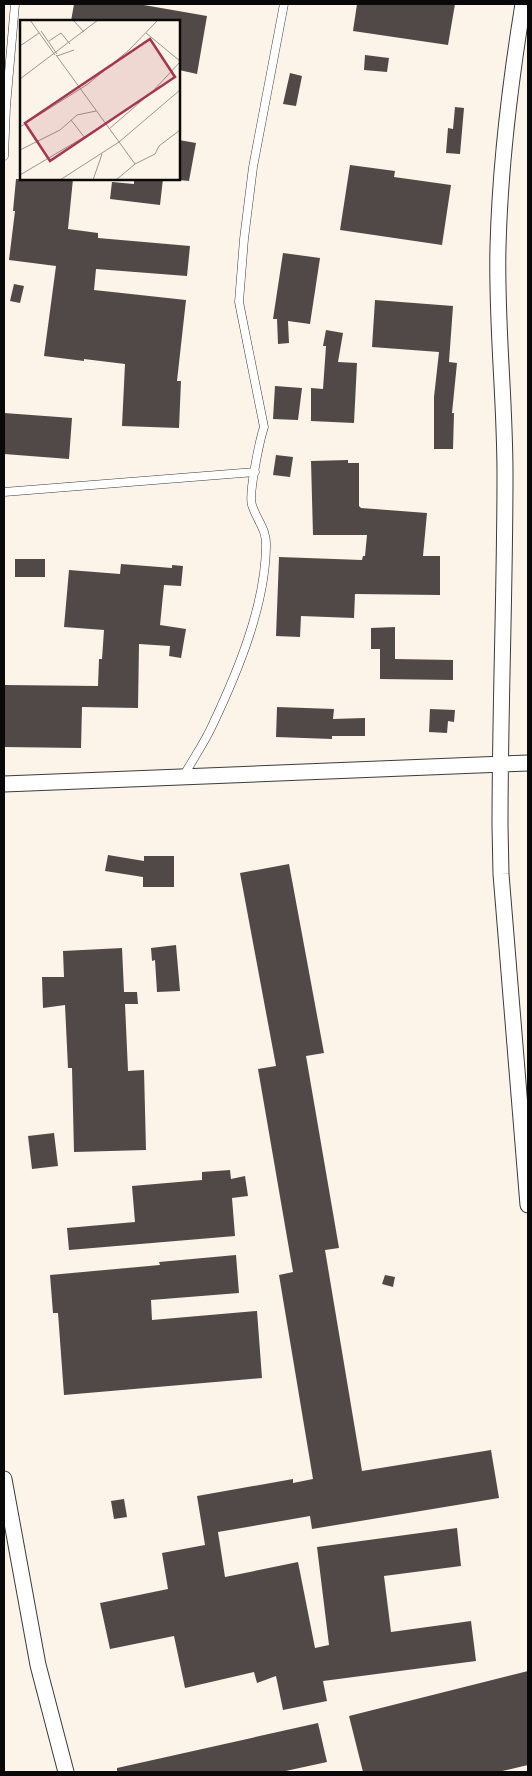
<svg xmlns="http://www.w3.org/2000/svg" width="532" height="1776" viewBox="0 0 532 1776" font-family="'Times New Roman',serif">
<style>
.building{fill:#504947}
.lines{fill:none;stroke-linecap:round;stroke-linejoin:round}
.service-casing{stroke:#3c3c3c;stroke-width:9}
.minor-casing{stroke:#3c3c3c;stroke-width:17}
.service{stroke:#fff;stroke-width:8}
.minor{stroke:#fff;stroke-width:15}
.inset-road{fill:none;stroke:#9b968f;stroke-width:1}
.view{fill:#a63551;fill-opacity:0.15;stroke:#a63551;stroke-width:2.5}
.inset-edge{fill:none;stroke:#090909;stroke-width:2.5}
</style>
<rect width="100%" height="100%" fill="#fcf4e9"/>
<path class="building" d="M74 4H138L207 16 197 74 179 70V21H71Z
M357 4H455L448 45 353 31Z
M365 55 389 58 387 72 364 70Z
M290 73 302 76 296 106 283 104Z
M455 107 464 108 460 154 446 153 448 128 453 129Z
M179 140 196 143 189 181 179 180Z
M350 165 395 171 394 177 451 185 442 245 340 230Z
M16 179H73L68 229 98 233V238L190 246 187 276 96 269 94 290 186 300 177 381H181L179 428 122 426 125 364 84 359V361L44 356 56 266 9 260 15 211H13Z
M134 179H163L160 205 110 199 112 182 134 184Z
M283 253 320 258 310 324 288 321 289 343 278 344 277 319H273Z
M14 284 24 286 20 303 10 301Z
M375 300 453 306 449 362 457 363 452 413H454L453 449H434V397L439 352 372 347Z
M326 330 343 333 338 362 357 363 354 423 311 421V388L323 389 326 346H323Z
M275 386 302 388 298 420 273 419Z
M4 413 72 418 69 459 4 454Z
M276 455 293 457 290 477 273 475Z
M348 460V463H359V506L361 508 427 513 423 556H440V595L355 594 354 618 301 616 300 637 276 636 279 557 362 560 363 556H365L367 535H313L311 461Z
M15 559H45V577H15Z
M121 564 172 568V565L183 566 181 586 164 585 160 625 186 629 181 658 169 656 170 646 139 644 138 708 82 707 81 748 4 747 5 685 98 686 99 659H102L104 630 64 627 69 570 120 574Z
M395 627V659L453 660V680L380 679V649H371V628Z
M277 707 334 709 333 719 365 718V736H332V739L276 737Z
M430 709 455 710 454 722 448 721 447 733 429 732Z
M108 855 144 861V856H174V887H143V877L105 871Z
M289 864 324 1053 306 1056 339 1248 325 1250 362 1471 491 1450 499 1498 312 1529 310 1516 218 1532 225 1577 298 1562 315 1648 329 1645 317 1547 457 1528 461 1566 384 1576 391 1632 471 1621 476 1661 323 1681 327 1701 283 1710 276 1676 257 1683 254 1672 185 1688 174 1636 110 1649 100 1603 168 1589 162 1553 205 1545 197 1496 293 1479V1483L313 1479 279 1275 293 1272 258 1069 276 1066 240 873Z
M176 945 180 991 157 992 155 960 152 961 151 948Z
M122 948 124 992H137L138 1004H125L128 1071 144 1070 146 1150 74 1152 72 1068H68L65 1005 43 1008 42 977H64L63 951Z
M54 1133 58 1166 32 1169 28 1136Z
M230 1170 231 1179 245 1176 248 1196 232 1198 235 1236 69 1250 67 1228 135 1222 132 1186 202 1180V1172Z
M236 1255 239 1293 151 1300 152 1320 257 1311 262 1378 64 1395 58 1313H53L50 1275 160 1265 159 1262Z
M385 1275 395 1277 393 1287 382 1284Z
M124 1499 127 1517 114 1519 111 1501Z
M528 1671V1765L498 1772H363L349 1716Z
M318 1723 327 1762 281 1772H117V1768Z"/>
<g class="lines">
<g class="service-casing">
<path id="service" d="M4 156 6 106 15 4
M4 492 255 472
M183 777C193 759 205 742 213 724 238 671 265 606 266 547 267 529 257 521 252 505 248 495 260 439 264 427L239 302 244 239 253 167 284 4"/>
</g>
<g class="minor-casing">
<path id="minor" d="M523 4C510 84 500 165 498 247 496 322 505 398 505 474 505 591 500 708 500 826L501 874 528 1205
M4 784 528 763
M4 1479 38 1665 66 1772"/>
</g>
<use href="#service" class="service"/>
<use href="#minor" class="minor"/>
</g>
<g transform="translate(20 20)">
<rect width="160" height="160" fill="#fcf4e9"/>
<path class="inset-road" d="M10 0 35 35M53 0 64 12M21 11 37 34M126 13 160 41M29 21 41 13 50 24M0 26 19 13M36 35 115 144M37 36 54 30M0 59 78 0M51 100 65 118M0 107 68 64 109 30 138 0M89 109 133 71 160 42M0 130 40 110 57 95 76 91M0 155 86 104M40 160 99 122 160 70M73 160 82 134M96 160 115 144 135 134 139 126 160 110"/>
<path class="view" d="M130 19 155 57 30 141 5 103Z"/>
<rect width="160" height="160" class="inset-edge"/>
</g>
<rect width="532" height="1776" fill="none" stroke="#090909" stroke-width="10"/>
</svg>
